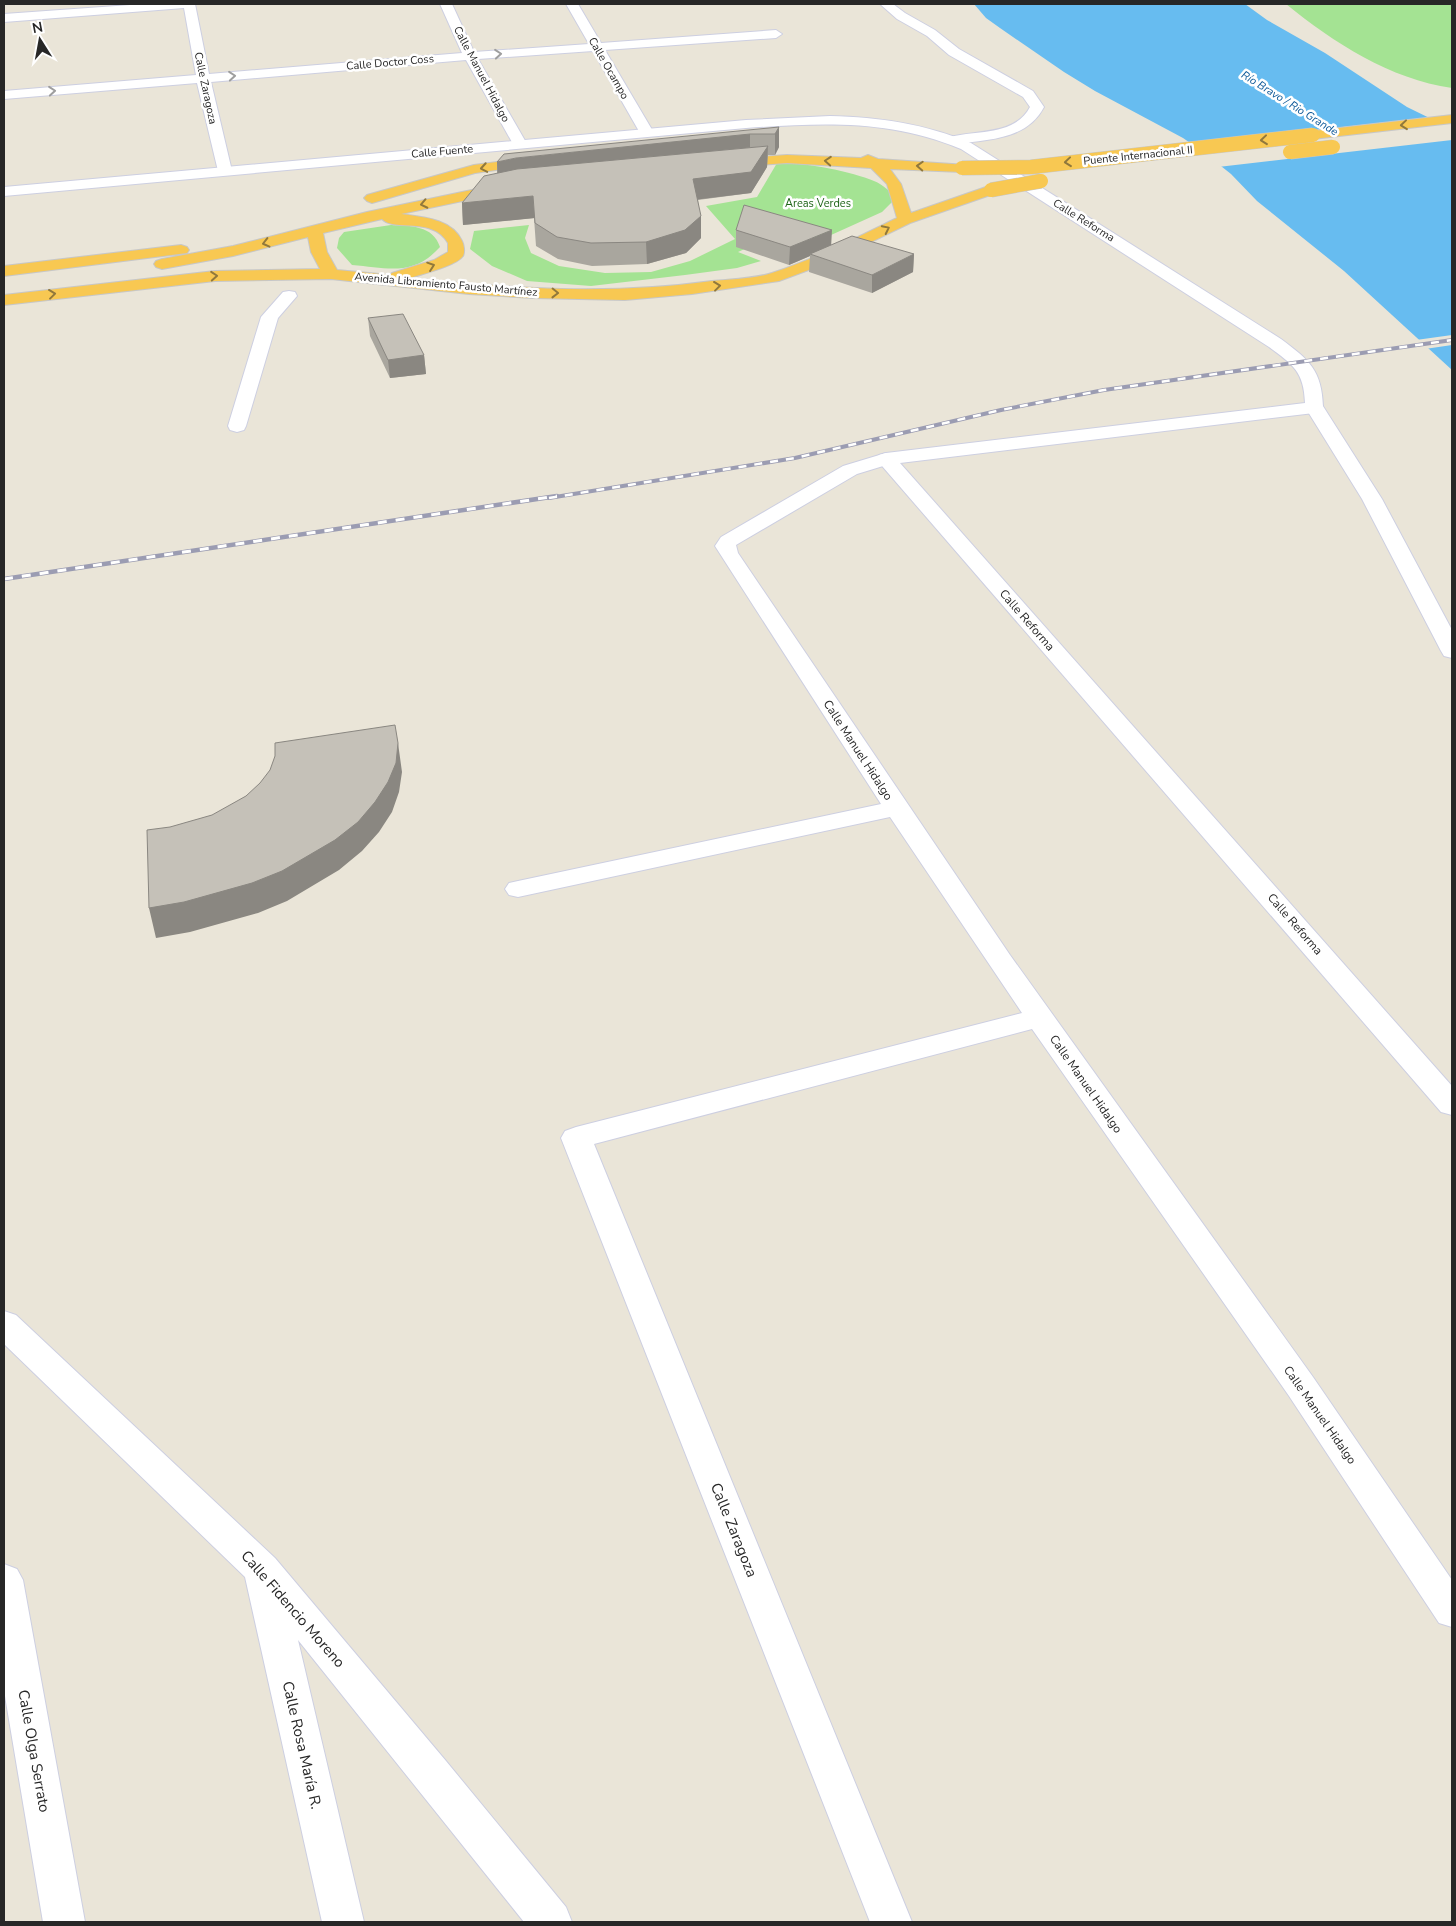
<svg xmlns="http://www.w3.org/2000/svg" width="1456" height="1926" viewBox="0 0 1456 1926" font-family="'Nunito Sans',sans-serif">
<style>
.green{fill:#a4e393}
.water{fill:#67bcf0}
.pier{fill:#eae5d8}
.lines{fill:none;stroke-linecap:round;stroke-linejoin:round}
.pedestrian-casing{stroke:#cdcfe1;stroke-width:2}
.minor-casing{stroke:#cdcfe1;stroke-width:2}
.tertiary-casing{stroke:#cdcfe1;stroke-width:2}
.trunk-casing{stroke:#c7c7c7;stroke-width:2}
.pedestrian{fill:#fff;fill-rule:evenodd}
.minor{fill:#fff;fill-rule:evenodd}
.tertiary{fill:#fff;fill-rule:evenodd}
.trunk{fill:#f8c852;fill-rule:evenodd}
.rail-far1-casing{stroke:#9b9cb2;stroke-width:4}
.rail-casing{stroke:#9b9cb2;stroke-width:4.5}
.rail-far1{stroke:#fff;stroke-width:2.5;stroke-dasharray:8;stroke-linecap:butt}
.rail{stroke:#fff;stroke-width:3;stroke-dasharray:9;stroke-linecap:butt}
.trunk-bridge-casing{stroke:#c7c7c7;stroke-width:15;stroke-linecap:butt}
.trunk-bridge{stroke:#f8c852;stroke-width:14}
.wall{fill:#a9a69e}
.shaded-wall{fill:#8a8781}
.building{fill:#c5c1b8;stroke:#8a8781}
.oneway{stroke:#9e9e9e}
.oneway2{stroke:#90783c}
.labels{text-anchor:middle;stroke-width:5;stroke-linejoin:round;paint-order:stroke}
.far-street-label{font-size:11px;fill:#272727;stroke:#fff}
.far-water-label{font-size:11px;font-style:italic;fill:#0b5797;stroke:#fff}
.far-park-label{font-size:11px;fill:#1f6418;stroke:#fff}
.street-label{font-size:12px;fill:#272727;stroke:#fff}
.near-street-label{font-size:15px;fill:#272727;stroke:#fff}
</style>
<rect width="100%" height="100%" fill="#eae5d8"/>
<path class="green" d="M1286 4H1452V88C1390 79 1334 43 1286 4Z
M777 163C803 162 851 171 874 181 882 184 890 192 897 197L882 212 820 240 787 230 738 252 761 261 737 268 685 275 591 286 527 281 492 266 470 249 474 231 529 225 525 238 531 253 559 266 605 273 651 272 690 261 735 239 706 206 757 197Z
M391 225C410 226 433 225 440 247 413 277 388 268 352 265L337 248 339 238 344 232Z"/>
<path class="water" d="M974 4H1245L1267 20 1325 53 1407 107 1452 129V370L1344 271 1257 201 1231 174 1202 151 1183 138 1095 91 1064 72 1000 28 986 18Z"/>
<path class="pier" d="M1433 117 1452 126V140L1218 167 1188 144Z
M1452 335V345L1425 349 1416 340Z"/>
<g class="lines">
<g class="pedestrian-casing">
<path id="pedestrian" d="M880 4H893L905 13 935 30 959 49 1033 91 1044 107C1027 140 987 140 954 144L949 143 947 140 949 137C976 130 1015 136 1030 107L1023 97 949 55 927 36 897 19Z"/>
</g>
<g class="minor-casing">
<path id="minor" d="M144 4H195L209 74 462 53 440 4H452L474 52 589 44 566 4H578L601 43 776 30 782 34 776 38 605 50 654 133 652 136H642L640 133 593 51 478 59 527 144 525 147H515L513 144 466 60 211 82 232 171 230 174H220L218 171 197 83 4 99V91L196 75 184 8 4 22V14Z
M289 291 295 292 297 296 278 318 246 426 244 430 237 432 230 430 228 426 261 317 283 292Z
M1314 401 1321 403 1382 499 1452 630V658L1444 656 1441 651 1362 499 1305 407 1307 403Z
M886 453 893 455 896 459 893 463 857 474 736 545 738 553 1010 955 1313 1377 1452 1580V1627L1439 1623 1289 1396 1032 1029 594 1144 912 1922H870L561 1138 565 1131 576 1127 1022 1013 890 817 518 897 509 895 505 889 509 883 518 881 881 804 715 546 721 537 843 466Z
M4 1311 16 1315 275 1558 446 1761 566 1907 572 1922H524L298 1640 364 1922H322L245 1577 4 1344Z
M4 1564 17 1569 23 1580 85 1922H43L4 1690Z"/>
</g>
<g class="tertiary-casing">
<path id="tertiary" d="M830 116C880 117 925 124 971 143L1281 339C1309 360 1322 370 1323 407L1321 411 1314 413 900 463 1452 1086V1115L1441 1112 876 459 879 455 886 453 1305 403C1304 371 1292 364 1269 347L961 149C888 119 823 123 746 128L4 196V187L746 120Z"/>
</g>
<g class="trunk-casing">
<path id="trunk" d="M1452 115V123L1313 139 1308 138 1306 135 1308 132 1313 131Z
M787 155 861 158 868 155 878 159 967 165 969 168 967 171 962 172 890 169 901 184 911 213 986 187H996L999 190 996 193 910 223 830 262 779 281 692 294 625 300 533 298 469 294 331 279 215 281 4 305V295L215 271 320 269 311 252 308 237 233 256 162 269 156 267 154 264 156 261 162 259 233 246 367 212 505 183 510 185 513 188 510 191 401 214C423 217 452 219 462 241 464 245 465 252 463 256 456 266 422 274 410 278 511 289 611 295 712 281 731 279 754 279 772 273 815 259 856 238 897 218L887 184 871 168 787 163 729 167 724 166 722 163 724 160 729 159ZM382 219C394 232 433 216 448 243V252L434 260 392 273 390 275 337 270 327 252 323 233Z
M534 157 539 158 541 161 539 164 475 173 372 203 367 201 364 198 367 195 474 165Z
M181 245 187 247 189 250 187 253 4 276V266Z"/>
</g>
<use href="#pedestrian" class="pedestrian"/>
<use href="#minor" class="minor"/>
<use href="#tertiary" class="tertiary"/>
<use href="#trunk" class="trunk"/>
<g class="rail-far1-casing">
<path id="rail-far1" d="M549 498 795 458 1001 410 1104 390 1452 340"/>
</g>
<g class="rail-casing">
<path id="rail" d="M4 579 557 496"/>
</g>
<use href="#rail-far1" class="rail-far1"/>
<use href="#rail" class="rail"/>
<g class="trunk-bridge-casing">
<path id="trunk-bridge" d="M1290 152 1333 147
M962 168 1031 167 1313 135
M991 190 1041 181"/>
</g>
<use href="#trunk-bridge" class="trunk-bridge"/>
</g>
<path class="wall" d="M779 127V147L775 155H768L767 167 751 193 698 200 701 238 686 253 647 264 592 266 558 259 536 246 534 218 463 225 462 203 497 174V162Z
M736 230 831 245 914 254 913 272 872 293 809 272 810 256 789 265 736 247Z
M368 318 424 355 426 374 390 378 370 336Z"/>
<path class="shaded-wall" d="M779 127V147L775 155V134Z
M750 134V155L498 183 497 162 516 158Z
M768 146 767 167 751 193 693 200V179Z
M533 196 535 218 463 225 462 203Z
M701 216V238L686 253 647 264 646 242Z
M832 230 831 248 810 254V256L789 265 790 247Z
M914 254 913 272 872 293V275Z
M424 355 426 374 390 378 388 360Z
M398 743 402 772 399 792 392 812 379 832 362 851 339 870 287 901 258 913 190 932 156 938 149 908Z"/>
<path class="building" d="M779 127 775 134H750L516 158 497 162 504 154Z
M768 146 751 172 693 179 701 216 685 230 646 242 591 243 557 237 535 223 533 196 462 203 484 176 517 169Z
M744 205 832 230 790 247 736 230Z
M852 236 914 254 872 275 810 254Z
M403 314 424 355 388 360 368 318Z
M395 725 398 743 396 763 388 782 375 802 358 822 335 840 282 871 252 883 184 902 149 908 147 830 170 827 212 815 246 796 260 783 270 770 275 756V743Z"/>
<defs><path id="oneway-chevron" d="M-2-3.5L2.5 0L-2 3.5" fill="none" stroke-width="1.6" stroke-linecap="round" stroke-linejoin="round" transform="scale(1.25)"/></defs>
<g class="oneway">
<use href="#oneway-chevron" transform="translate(498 54) rotate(-5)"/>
<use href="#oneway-chevron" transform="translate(232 76) rotate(-5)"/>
<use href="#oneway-chevron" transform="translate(52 91) rotate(-5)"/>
</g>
<g class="oneway2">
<use href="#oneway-chevron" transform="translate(1404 125) rotate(174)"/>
<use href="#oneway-chevron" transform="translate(1264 140) rotate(174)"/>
<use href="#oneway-chevron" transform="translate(828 161) rotate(-176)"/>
<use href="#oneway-chevron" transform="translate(1068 162) rotate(174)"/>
<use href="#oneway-chevron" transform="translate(920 166) rotate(-177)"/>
<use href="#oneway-chevron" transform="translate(484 168) rotate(170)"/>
<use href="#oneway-chevron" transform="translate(424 204) rotate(168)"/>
<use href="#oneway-chevron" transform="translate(886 229) rotate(-26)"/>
<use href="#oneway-chevron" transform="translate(266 243) rotate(166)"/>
<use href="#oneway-chevron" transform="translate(431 266) rotate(-19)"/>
<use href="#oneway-chevron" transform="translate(214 276) rotate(-4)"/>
<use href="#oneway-chevron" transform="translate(717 286) rotate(-7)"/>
<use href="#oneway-chevron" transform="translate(555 293) rotate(1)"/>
<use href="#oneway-chevron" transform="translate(52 294) rotate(-7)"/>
</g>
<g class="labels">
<g class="far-street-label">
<text transform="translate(390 62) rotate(-5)" y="4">Calle Doctor Coss</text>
<text transform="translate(609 68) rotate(60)" y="4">Calle Ocampo</text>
<text transform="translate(482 74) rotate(62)" y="4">Calle Manuel Hidalgo</text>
<text transform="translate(206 88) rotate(78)" y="4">Calle Zaragoza</text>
<text transform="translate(442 151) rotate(-5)" y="4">Calle Fuente</text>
<text transform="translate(1138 155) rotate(-6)" y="4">Puente Internacional II</text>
<text transform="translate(1084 220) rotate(32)" y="4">Calle Reforma</text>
<text transform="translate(446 284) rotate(5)" y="4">Avenida Libramiento Fausto Martínez</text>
</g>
<g class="far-water-label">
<text transform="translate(1290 103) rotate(32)" y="4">Río Bravo / Rio Grande</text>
</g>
<g class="far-park-label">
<text x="818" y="207">Areas Verdes</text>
</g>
<g class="street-label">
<text transform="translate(1027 620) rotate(49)" y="4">Calle Reforma</text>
<text transform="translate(858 750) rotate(57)" y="4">Calle Manuel Hidalgo</text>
<text transform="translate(1295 924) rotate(49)" y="4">Calle Reforma</text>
<text transform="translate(1086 1084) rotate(55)" y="4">Calle Manuel Hidalgo</text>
<text transform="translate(1320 1415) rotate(55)" y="4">Calle Manuel Hidalgo</text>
</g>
<g class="near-street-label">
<text transform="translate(734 1530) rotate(68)" y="5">Calle Zaragoza</text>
<text transform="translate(293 1609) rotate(49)" y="5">Calle Fidencio Moreno</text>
<text transform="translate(302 1745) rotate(77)" y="5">Calle Rosa María R.</text>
<text transform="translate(34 1751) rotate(80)" y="5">Calle Olga Serrato</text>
</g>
</g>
<rect width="1456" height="1926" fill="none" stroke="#272727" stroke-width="10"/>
<g transform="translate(40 40) rotate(349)" stroke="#ffffff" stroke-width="4" paint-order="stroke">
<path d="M0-4L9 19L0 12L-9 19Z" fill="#272727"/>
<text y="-8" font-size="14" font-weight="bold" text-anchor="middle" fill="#272727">N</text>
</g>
</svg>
